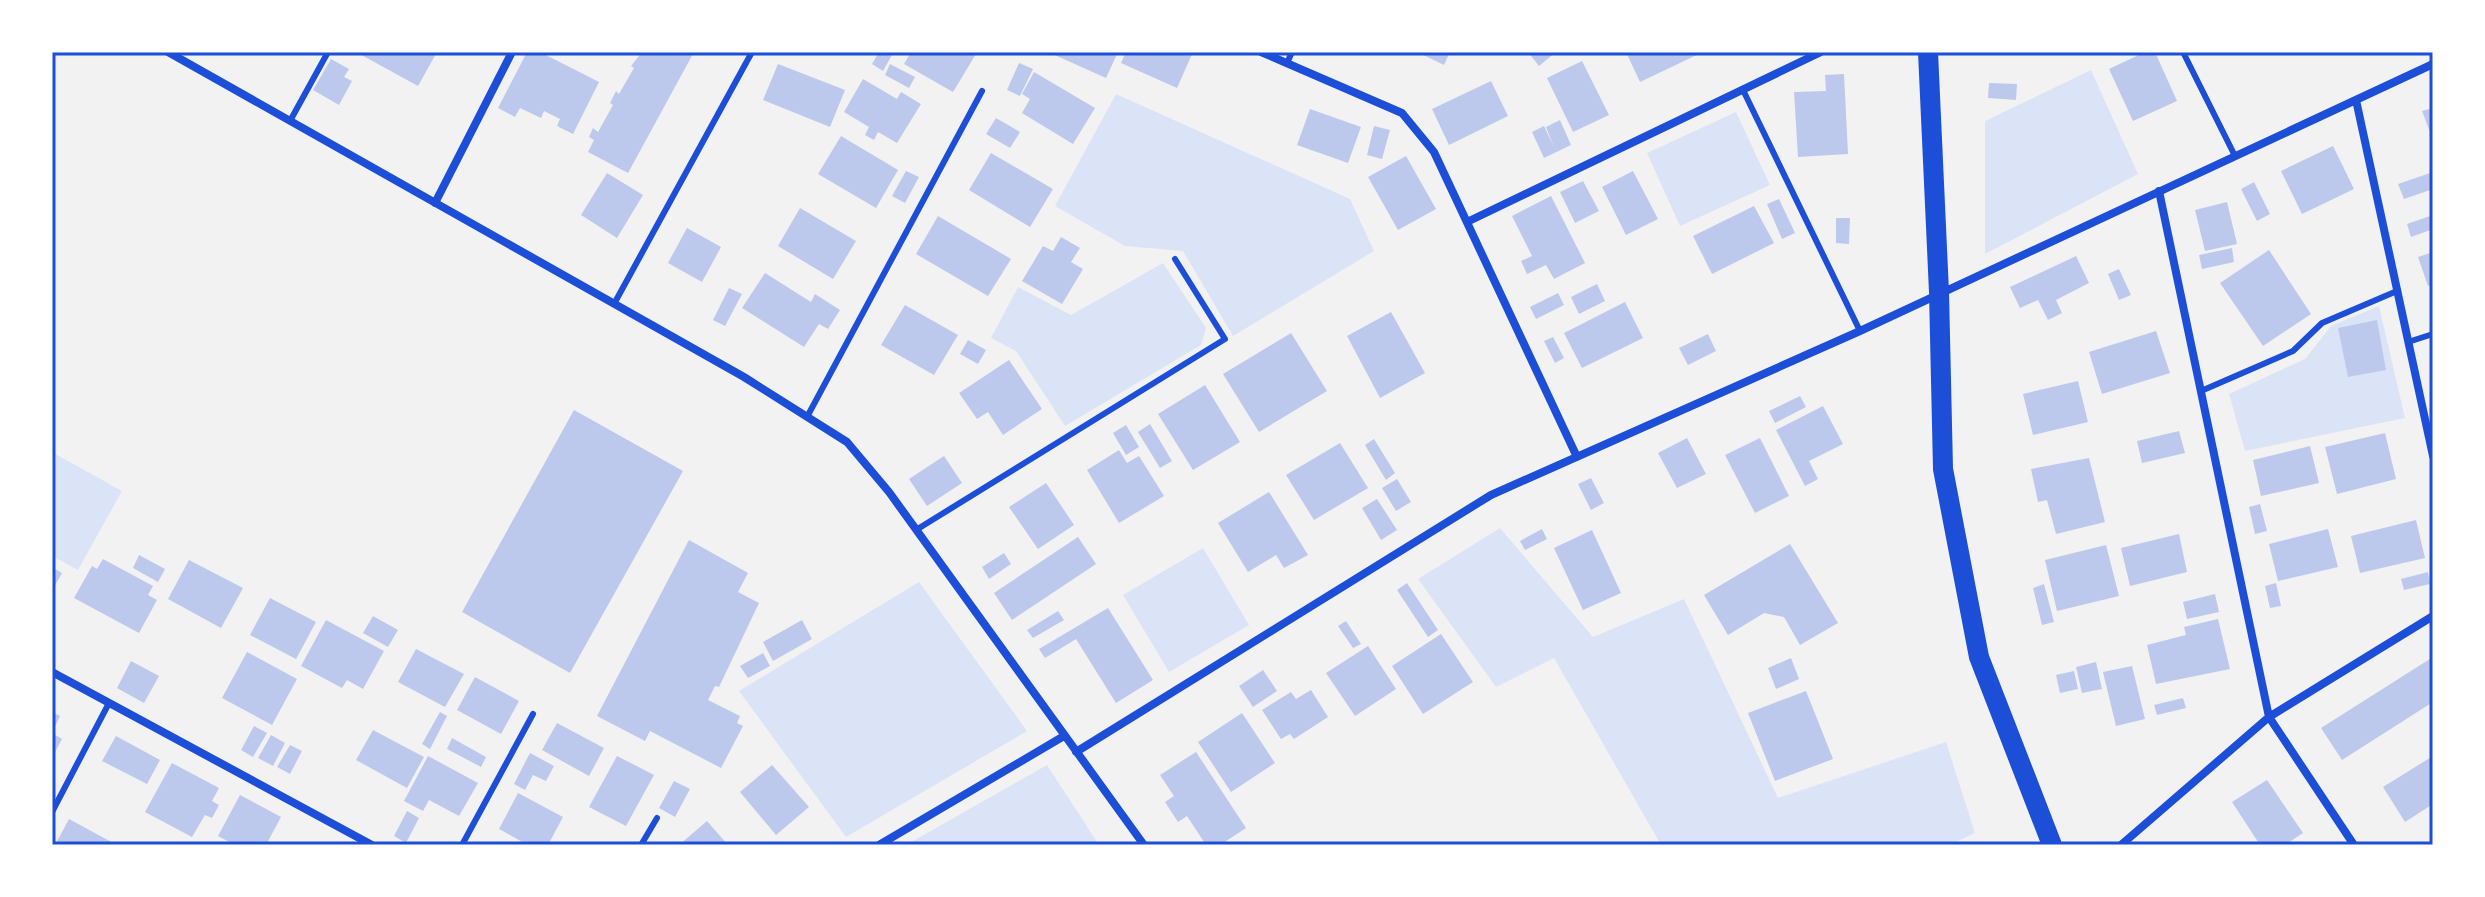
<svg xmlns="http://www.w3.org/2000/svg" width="2485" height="897" viewBox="0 0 2485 897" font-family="Inter,sans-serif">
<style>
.green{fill:#dbe4f7}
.building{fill:#bdc9ec}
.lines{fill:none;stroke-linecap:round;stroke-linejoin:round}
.service{stroke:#1d4ed8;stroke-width:6}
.minor{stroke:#1d4ed8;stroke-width:8}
.primary{stroke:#1d4ed8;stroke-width:20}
.neatline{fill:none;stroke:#1d4ed8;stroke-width:3}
</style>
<rect width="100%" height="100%" fill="#f2f2f2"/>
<path class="green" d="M2091 70 2138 174 1985 254V121Z
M1116 94 1350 199 1374 251 1233 336 1183 251 1125 246 1055 206Z
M1736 112 1770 185 1680 226 1647 153Z
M1163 263 1206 328 1201 345 1065 426 1016 351 991 338 1018 287 1071 315Z
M2379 306 2405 418 2245 451 2229 394 2305 359 2331 326Z
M52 452 122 491 78 570 52 556Z
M1500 528 1593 637 1684 599 1778 798 1946 742 1975 833 1949 845H1661L1554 658 1496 687 1418 579Z
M1203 548 1249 625 1169 672 1123 595Z
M919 582 1027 731 846 837 739 691Z
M1047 765 1099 845H906Z"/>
<path class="building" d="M356 52H437L418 86Z
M527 52H540L599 82 573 134 557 126 560 119 544 111 541 118 520 108 515 117 498 108Z
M642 52H694L628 173 588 152 594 140 589 137 593 128 598 132 613 105 610 103 616 91 619 94 634 68 631 66Z
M879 52 892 55 883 71 872 64Z
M911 52H973L976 54 953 92 904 64Z
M1048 52H1118L1106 78Z
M1126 52H1193L1177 88 1121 63Z
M1417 52H1450L1444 65Z
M1528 52H1556L1539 66Z
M1626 52H1703L1640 82Z
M2145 52H2155L2177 101 2133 121 2109 69Z
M331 59 349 69 344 77 352 81 339 105 313 90Z
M1582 61 1609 115 1573 132 1547 78Z
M1019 63 1033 69 1020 96 1007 90Z
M778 64 845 90 830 127 763 100Z
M890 64 915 77 909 88 885 75Z
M1034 72 1095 108 1073 144 1022 113 1030 99 1022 94Z
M1844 74 1848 154 1798 157 1794 92 1826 91 1825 75Z
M863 79 897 99 901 92 921 104 897 143 878 132 874 140 865 135 869 127 844 112Z
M1491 81 1508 116 1449 145 1432 109Z
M1989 83 2017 84 2016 100 1988 98Z
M2433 108V140L2422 111Z
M1310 109 1361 127 1348 163 1297 145Z
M996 118 1020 132 1010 148 986 134Z
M1560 120 1571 145 1544 158 1532 132 1544 126 1554 147 1546 127Z
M1374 126 1390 130 1382 159 1367 155Z
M841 136 898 170 876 208 818 174Z
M2333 146 2354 189 2302 214 2281 171Z
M991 153 1053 189 1030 227 969 190Z
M1406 156 1436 209 1398 230 1368 177Z
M906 171 919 177 905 203 892 196Z
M1633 171 1658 219 1626 235 1602 187Z
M2433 172V189L2404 199 2398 184Z
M607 173 643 195 617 238 581 215Z
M1583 181 1599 211 1575 223 1560 192Z
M2254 182 2270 214 2257 221 2241 189Z
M1551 196 1585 263 1554 279 1546 265 1527 274 1521 261 1532 256 1512 216Z
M1779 199 1795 233 1782 239 1767 204Z
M2227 202 2237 244 2205 251 2195 210Z
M1754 206 1774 243 1712 274 1693 236Z
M800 208 856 241 833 279 778 246Z
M2433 215V229L2411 237 2407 224Z
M938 216 1011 259 988 296 916 254Z
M1836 218H1850L1849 244 1836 243Z
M687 228 721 247 702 282 668 263Z
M1061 237 1080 248 1071 262 1083 269 1062 304 1022 281 1043 246 1053 251Z
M2232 248 2234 262 2202 269 2199 255Z
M2269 250 2311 314 2263 346 2220 283Z
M2433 252V284L2428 286 2418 257Z
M2076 256 2089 283 2056 300 2062 313 2048 320 2038 300 2020 308 2010 287Z
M2119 269 2131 295 2119 300 2108 274Z
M765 273 811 302 815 294 840 310 828 329 819 324 804 347 742 308Z
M1597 284 1605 301 1579 314 1571 297Z
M729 288 742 294 725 326 713 320Z
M1558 293 1564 305 1536 319 1530 307Z
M1625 302 1643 338 1582 368 1564 333Z
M905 305 958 335 934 375 881 345Z
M1391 312 1425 373 1380 398 1347 336Z
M2377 320 2386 370 2348 377 2338 328Z
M2156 331 2170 373 2102 394 2089 352Z
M1291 333 1327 391 1259 432 1223 374Z
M1708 334 1716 351 1688 365 1679 348Z
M1553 337 1564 358 1555 363 1544 341Z
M968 340 986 350 978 364 960 354Z
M1009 360 1042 409 1003 435 988 412 977 419 959 393Z
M2078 381 2088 422 2033 435 2023 394Z
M1205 385 1240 442 1193 470 1158 414Z
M1800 396 1806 407 1775 423 1769 411Z
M1823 406 1843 444 1809 461 1818 479 1805 486 1776 430Z
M574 410 683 471 570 673 462 612Z
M1150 424 1172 461 1160 468 1138 432Z
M1126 425 1139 447 1126 455 1113 433Z
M2179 431 2185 453 2142 463 2137 441Z
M2385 433 2396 479 2337 494 2325 447Z
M1687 438 1706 474 1677 488 1658 453Z
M1760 438 1789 496 1755 513 1725 455Z
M1374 439 1395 473 1386 480 1365 445Z
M1340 443 1368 488 1314 520 1286 475Z
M2310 446 2319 483 2261 496 2253 460Z
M1119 450 1127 463 1139 456 1164 496 1119 523 1087 470Z
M944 456 962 483 927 506 909 479Z
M2089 458 2105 522 2056 534 2047 500 2038 502 2031 469Z
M1591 478 1604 503 1591 510 1578 484Z
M1397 479 1411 502 1396 511 1382 488Z
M1046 483 1074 525 1038 549 1009 507Z
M1269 492 1308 555 1284 568 1276 555 1248 572 1218 523Z
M1377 499 1397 530 1381 540 1362 508Z
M2260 504 2267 531 2255 534 2249 507Z
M2416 520 2425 558 2360 573 2351 536Z
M1542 529 1547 539 1525 550 1520 541Z
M2328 529 2338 567 2278 581 2269 544Z
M1592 530 1621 593 1583 610 1554 548Z
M2179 534 2187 572 2130 586 2121 548Z
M1078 537 1096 564 1012 620 994 593Z
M689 540 748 573 738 592 759 603 719 687 715 686 708 700 740 716 737 723 743 726 721 768 650 731 645 741 597 716Z
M1790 544 1838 623 1800 645 1784 617 1764 613 1728 635 1704 595Z
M2106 545 2119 596 2057 611 2045 560Z
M1004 553 1011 564 989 579 982 567Z
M139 555 165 569 158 582 133 568Z
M103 559 153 586 148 595 157 600 139 633 74 598 92 566 97 569Z
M189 560 243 588 221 628 168 599Z
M52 567 62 573 52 591Z
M2428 572 2430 584 2404 590 2401 579Z
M1407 583 1438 630 1428 637 1397 590Z
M2276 583 2281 606 2270 608 2265 586Z
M2044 584 2054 622 2042 625 2033 588Z
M2215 594 2219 612 2187 619 2183 602Z
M270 598 316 622 296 659 250 635Z
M1108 608 1153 680 1116 703 1076 639 1045 658 1039 649Z
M1058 611 1064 620 1033 638 1027 630Z
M373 616 398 630 388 647 363 633Z
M2218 619 2230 669 2156 684 2147 645 2186 635 2184 627Z
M326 620 384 651 363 689 347 680 342 688 301 666Z
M802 620 812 639 773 661 763 642Z
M1346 621 1361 644 1353 648 1338 626Z
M1441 634 1473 682 1423 714 1392 666Z
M1368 646 1396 689 1355 716 1326 673Z
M416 649 464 674 445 707 398 682Z
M247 652 297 679 272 725 222 698Z
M763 653 770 666 748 678 740 666Z
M2433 657V702L2342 760 2321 728Z
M1791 658 1799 679 1776 689 1768 668Z
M131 661 159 676 144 703 117 688Z
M2096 662 2102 689 2082 693 2076 667Z
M2132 666 2145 719 2116 726 2103 672Z
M1263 670 1277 691 1253 707 1239 686Z
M2074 671 2078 689 2060 693 2056 675Z
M475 677 519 701 501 734 457 710Z
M1311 690 1328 717 1294 739 1290 734 1281 739 1262 710 1291 692 1296 699Z
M1806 691 1833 759 1775 781 1748 713Z
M2183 698 2186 708 2157 715 2154 705Z
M52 712 60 716 52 733Z
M440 712 447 716 430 749 422 744Z
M1242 713 1275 763 1231 792 1198 742Z
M557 723 604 748 589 776 542 750Z
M254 726 267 733 253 757 241 750Z
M373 730 424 757 407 788 356 760Z
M52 733 62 739 52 758Z
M271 735 285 743 273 766 258 758Z
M116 736 160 760 147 784 102 761Z
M452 738 486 757 481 767 447 749Z
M290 745 302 751 290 774 277 767Z
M1196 752 1246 828 1220 845H1206L1187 816 1178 822 1165 802 1174 796 1160 775Z
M530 753 554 766 546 781 533 775 525 790 514 784Z
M428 756 478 783 459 816 429 800 423 811 404 801Z
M617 756 654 775 626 826 589 807Z
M2433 756V804L2405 822 2383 787Z
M172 763 219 788 212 801 219 805 212 818 205 815 192 837 145 812Z
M772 765 809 807 776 835 740 792Z
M2267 780 2303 833 2285 845H2260L2232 802Z
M674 781 690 789 675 817 659 808Z
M518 793 563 817 548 845H528L499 829Z
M240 795 281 817 266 845H235L218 836Z
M407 811 419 818 406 843 394 836Z
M69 819 117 845H55Z
M707 821 728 845H679Z"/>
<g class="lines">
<path class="service" d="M2183 52 2235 156
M1287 63 1292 52
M1743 90 1860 331
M290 121 328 52
M614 304 752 52
M2408 342 2433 334
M2201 391 2293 351 2322 323 2397 291
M807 417 982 91
M916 530 1225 339 1175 259
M52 812 109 703
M462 845 533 714
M641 845 657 818"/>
<path class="minor" d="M168 52 744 377 847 442 889 492 1144 845
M1261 52 1402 113 1434 152 1577 457
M2356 100 2433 456
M2159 191 2269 717 2354 845
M435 203 512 52
M1467 222 1821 52
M52 672 372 845
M1076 752 1491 495 1860 331 2433 64
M879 845 1064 736
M2121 845 2269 717 2433 616"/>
<path class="primary" d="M1928 52 1939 292 1943 469 1979 657 2052 845"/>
</g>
<rect width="2485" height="897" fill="none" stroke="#ffffff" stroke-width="108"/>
<rect x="54" y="54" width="2377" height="789" class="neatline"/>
</svg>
